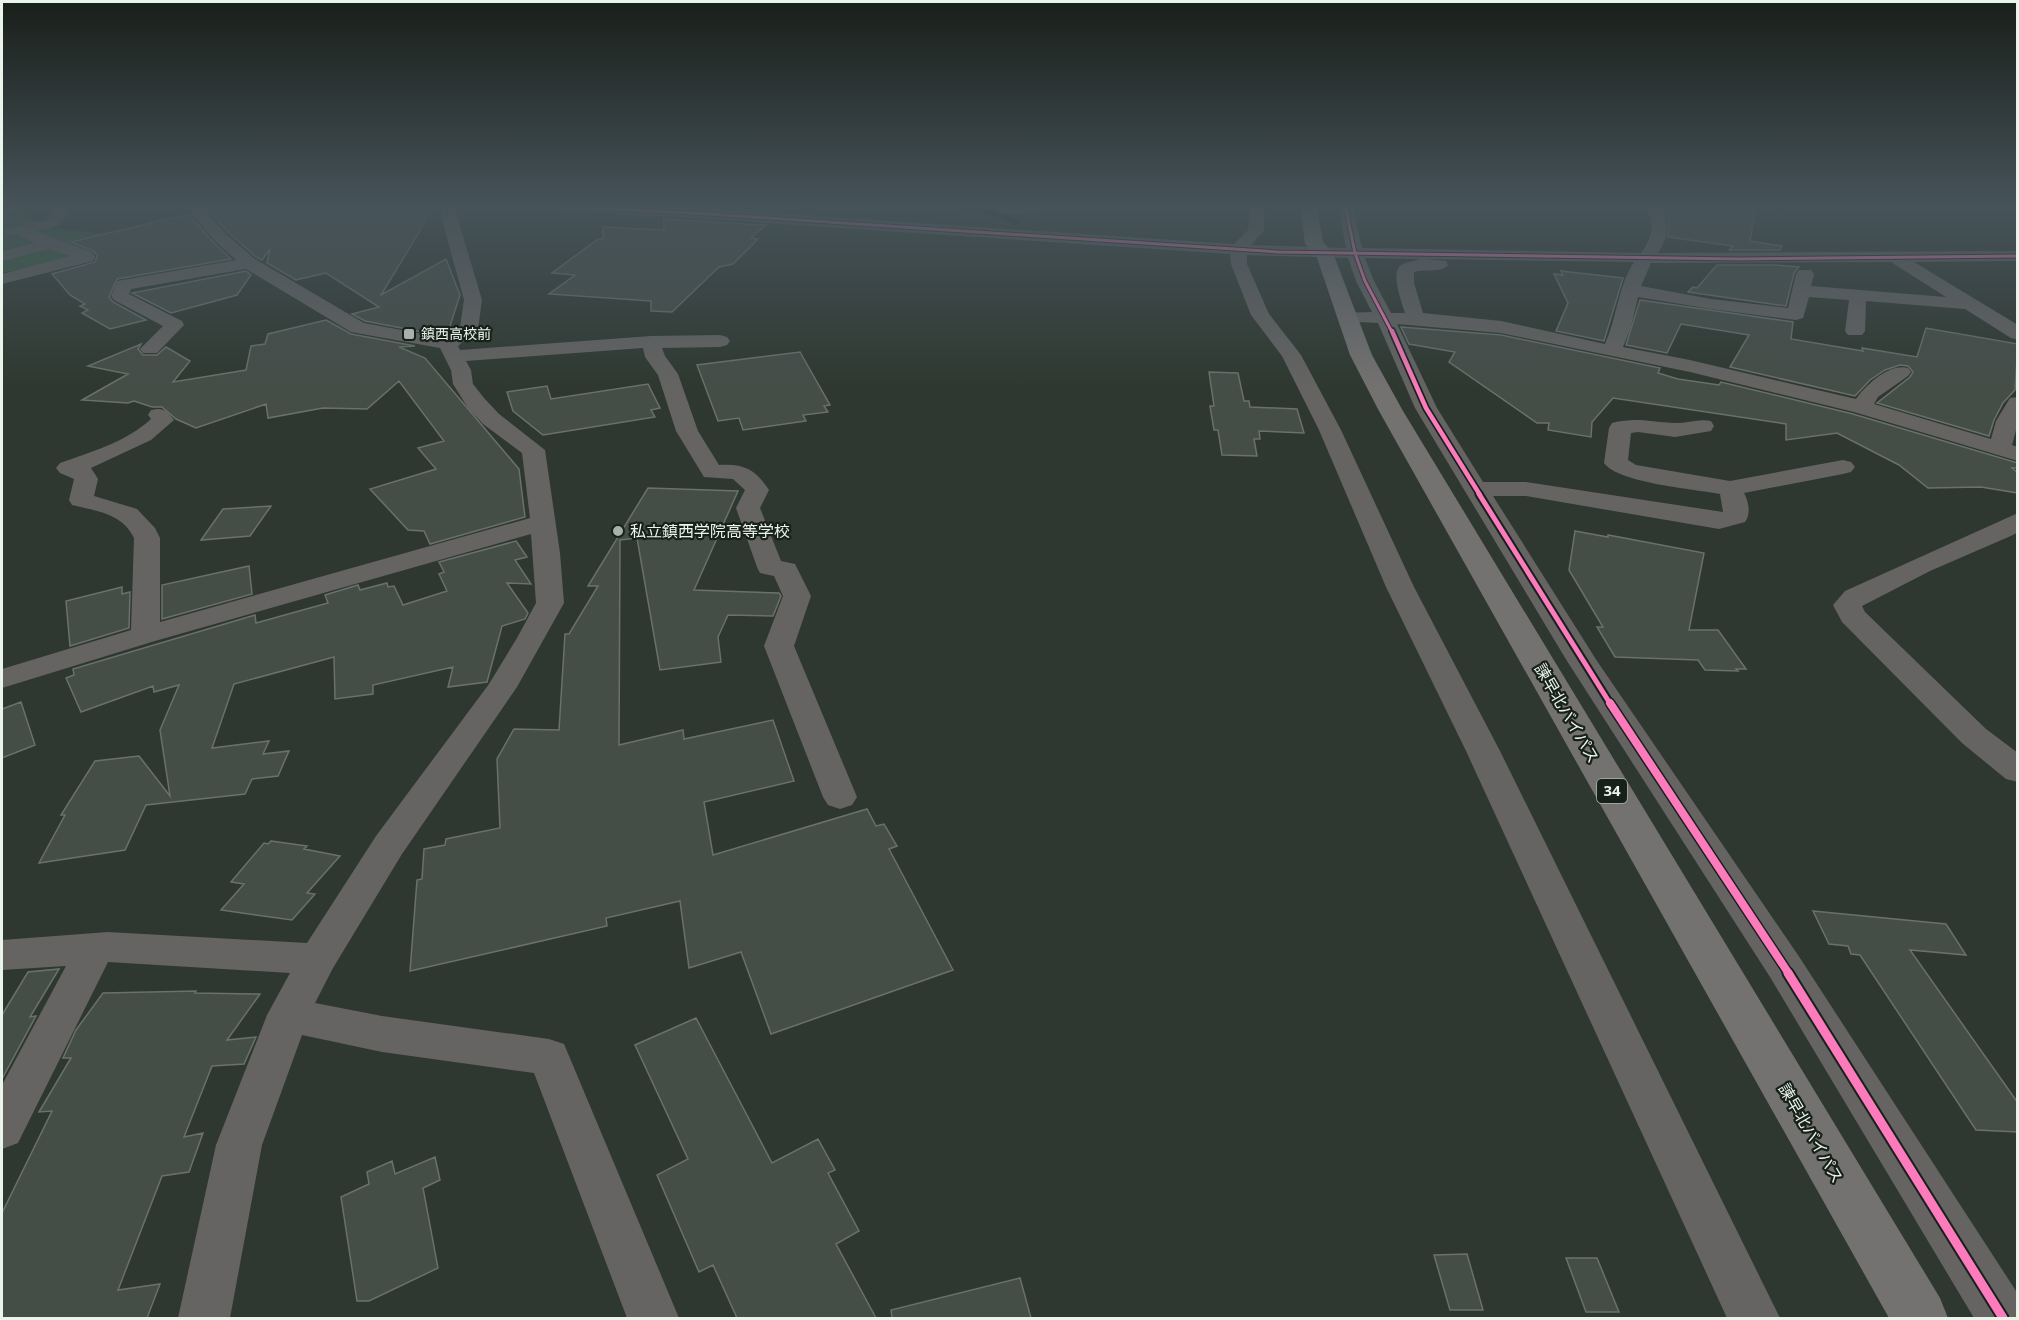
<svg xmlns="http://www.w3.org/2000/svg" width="2019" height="1320" viewBox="0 0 2019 1320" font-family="'Noto Sans','Noto Sans JP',sans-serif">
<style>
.green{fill:#375d40}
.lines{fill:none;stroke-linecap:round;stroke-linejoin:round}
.stream{stroke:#05250f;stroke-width:5}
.building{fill:#454d47;stroke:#69716a;stroke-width:1.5}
.minor{fill:#656463;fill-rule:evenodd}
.highway{fill:#747271;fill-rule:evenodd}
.cycleway-far4-casing{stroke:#18201a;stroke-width:5}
.cycleway-far3-casing{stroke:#18201a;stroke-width:8}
.cycleway-far2-casing{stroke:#18201a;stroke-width:9}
.cycleway-far1-casing{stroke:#18201a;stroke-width:11}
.cycleway-casing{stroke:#18201a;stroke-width:13}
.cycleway-far4{stroke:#fd7abc;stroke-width:3}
.cycleway-far3{stroke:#fd7abc;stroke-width:4.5}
.cycleway-far2{stroke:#fd7abc;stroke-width:5}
.cycleway-far1{stroke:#fd7abc;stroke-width:8}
.cycleway{stroke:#fd7abc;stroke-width:9}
.poi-dot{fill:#a8b2aa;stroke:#18201a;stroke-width:2}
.labels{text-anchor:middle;stroke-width:4.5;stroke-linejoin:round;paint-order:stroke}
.far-poi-label{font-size:14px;fill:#e9f4eb;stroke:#18201a;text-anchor:start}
.shield{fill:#18201a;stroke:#aab4ac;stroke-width:1.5}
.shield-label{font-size:15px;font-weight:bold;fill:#e9f4eb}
.poi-label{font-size:16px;fill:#e9f4eb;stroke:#18201a;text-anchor:start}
.street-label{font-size:16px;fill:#e9f4eb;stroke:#18201a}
</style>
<rect width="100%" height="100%" fill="#2e3830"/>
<path class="green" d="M2 205H22L27 217 55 228 122 236 111 248 73 259 2 273Z"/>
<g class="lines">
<path class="stream" d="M960 205 1004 216 1016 223"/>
</g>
<path class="building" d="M203 205 393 206 433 205 418 234 381 295 446 259 460 295 449 329 438 335 365 321 352 314 379 307 326 273 296 280 267 263 270 249 262 260 256 257 228 232Z
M664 205H790L782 212Z
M1665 205H1756L1750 241 1782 246 1780 250H1729L1733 246 1668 237 1669 222Z
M189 214 212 241 231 259 117 279 109 297 113 302 146 320 110 329 82 313 88 310 80 306 85 304 70 295 52 274 95 262 97 256 94 251 71 242Z
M664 219 766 225 751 238 758 239 733 264 719 267 672 312 651 311V301L549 294 575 275 552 273 598 239H603V227L664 230Z
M1717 265H1775L1799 267 1794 273 1786 306 1688 292 1693 287 1697 288Z
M246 271 251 275 237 295 171 313 132 293Z
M1561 271 1623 278 1604 341 1556 331 1568 303 1554 274 1563 275Z
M1640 300 1793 322 1791 339 1863 351 1862 348 1917 357 1926 328 2018 344 2015 390 2003 403 1994 420 1989 436 1877 403 1910 377 1913 372 1908 366 1900 365 1885 370 1870 380 1855 396 1730 367 1749 335 1681 324 1667 353 1626 345Z
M326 320 351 334 415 346 399 347 425 358 519 469 525 517 430 544 424 531 408 530 370 489 436 469 418 448 444 441 399 381 367 409 323 408 268 418 266 404 196 428 176 419 162 407H152L134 401 128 403 82 400 128 374 88 366 141 344 138 349 143 355H157L166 347 190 361 173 382 246 370 251 346 265 344 268 334Z
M1401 327 1501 335 1660 368 1658 373 1678 379 1719 385 1721 382 1853 414 2018 463V468H2012L2018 473V493L1981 487 1928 488 1899 465 1837 433 1786 440V424L1613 398 1592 422 1591 437 1548 430 1549 423H1537L1449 362 1455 352 1409 344Z
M800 352 830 405 824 406 828 412 803 415 806 421 743 430 739 418 718 421 697 365Z
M1209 372 1238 373 1244 401H1249L1250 407 1297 409 1304 433 1259 431 1260 439H1254L1257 456 1222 455 1218 430H1214L1210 406H1214Z
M648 384 660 408 651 410 655 417 543 435 513 411 507 392 547 386 551 399Z
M648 488 738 491 694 590 779 593 781 596 773 616 728 615 718 637 721 662 660 670 637 538 620 540 619 745 683 730 684 739 773 720 794 781 704 802 713 855 867 809 876 826 884 824 897 846 889 849 953 970 771 1034 741 952 689 968 680 901 606 918 607 926 410 971 417 880 422 879 424 849 445 845 446 839 500 828 497 759 514 729 559 730 565 634H569L598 586H588Z
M271 506 250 536 201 540 223 509Z
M1575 531 1608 537V535L1704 553 1689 630H1718L1746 669H1736L1738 671 1705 670 1698 660 1615 657 1597 627H1603L1569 570Z
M516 541 527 557 515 560 531 584 507 583 528 613 525 619 502 626 487 682 448 687 453 667 373 685V694L335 699 334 657 234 684 212 748 269 741 263 754 289 751 278 776 252 779 245 794 146 805 125 850 39 863 65 815H61L95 761 139 756 170 796 160 730 179 685 154 692 153 686 81 712 66 678 74 675 73 669 255 615 256 623 328 603 325 595 358 585 360 590 387 583 388 587 394 586 403 605 447 591 439 574 444 572 439 562Z
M249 566 252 594 162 619V585Z
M122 587V594L130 592 129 628 70 646 66 601Z
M21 702 35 745 2 758V709Z
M271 841 307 846 304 849 340 856 307 893 315 894 292 920 221 910 244 884 231 882 264 843 268 844Z
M1813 911 1946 924 1966 955 1910 950 2018 1103V1132L1976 1130 1860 955 1851 954 1848 946 1829 944Z
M59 969 30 1017 36 1016 2 1079V1015L28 972Z
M196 991 195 993 260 994 227 1040 256 1037 244 1064 212 1066 184 1137 203 1133 189 1172 162 1176 118 1290 160 1284 147 1318H2V1213L52 1111 39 1112 71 1058H63L76 1030 103 993Z
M696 1018 772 1163 818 1139 835 1170 828 1173 859 1231 836 1244 876 1318H737L713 1265 699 1272 657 1175 688 1159 635 1045Z
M435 1157 440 1180 423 1188 438 1268 369 1301H357L341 1197 369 1184 367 1172 392 1161 395 1174Z
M1467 1254 1483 1310H1450L1434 1255Z
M1566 1258H1597L1619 1312H1586Z
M1020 1278 1031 1318H892L891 1310Z"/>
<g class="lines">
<path class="minor" d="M2 205H26L24 208 2 212Z
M43 205H62L70 210 57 226 36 231 93 253 95 257 93 261 2 284V274L70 256 49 249 2 261V251L35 243 19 235H7L5 232 7 229 47 220 53 212Z
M185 205H200L226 234 255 259 364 323 444 338 460 327 464 300 441 216 442 205H456L457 216 482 300 478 329 458 346 460 350 651 336 720 335 727 337 730 341 727 345 720 347 662 348 665 356 678 374 698 431 719 465C744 463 756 470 769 490L760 508 781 561 795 564 811 596 794 646 857 797 852 805 840 809 828 805 823 797 764 646 783 596 774 576 760 573 757 567 736 508 745 490 733 479 704 477 676 431 658 375 645 357 643 348 466 361 471 370 473 384 484 398 499 414 545 450 560 553 564 603 517 687 402 854 333 968 315 1003 382 1016 549 1039 564 1044 679 1318H627L534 1073 382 1052 302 1035 262 1145 230 1318H178L216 1145 267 1015 290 973 108 962 18 1143 2 1149V1085L66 966 2 970V940L108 932 307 943 376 836 489 684 517 638 536 603 531 534 155 641 2 688V669L131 630 134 538C122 513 96 511 72 505L69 500 74 479 60 473 56 468 60 463C91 452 126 442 151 419L148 415 151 410C163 407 167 410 174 420L151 440 91 468 98 479 94 496 137 509 155 528 160 538V622L530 518 522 453 483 424 468 408 453 384 451 370 440 348 351 332 246 269 131 289 129 294 182 321 184 325 157 353H143L140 349 163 326 114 300 111 296 117 281 236 260 214 240Z
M508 205H606L693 208 1234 244 1248 230 1250 205H1264V231L1251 245 1346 248 1338 205H1352L1362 248 1641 253C1653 237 1656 221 1645 205H1659C1671 220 1669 237 1658 253L2018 251V261L1914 262 2018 325V340L2011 338 1965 309 1866 301 1865 331 1862 335H1848L1845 331 1849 300 1809 297 1803 318 1796 320 1711 309 1638 297 1631 327 1623 347 1690 360 1856 399C1866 385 1889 363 1908 368L1911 372 1908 376 1878 397 1874 404 1991 439 1996 421 2010 398 2018 397V423L2012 445 2018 447V461L1854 412 1690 372 1501 333 1397 324 1437 408 1483 482H1526L1723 512 1720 494C1694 489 1618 483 1604 463L1609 428 1612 423C1636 417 1650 422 1673 423 1686 424 1698 418 1711 421L1714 426 1711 431 1675 437 1638 432 1631 433 1628 460 1636 465 1730 481 1843 460 1851 462 1855 467 1851 472 1843 474 1744 493C1749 502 1751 514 1745 522L1719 529 1526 496H1493L1597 661 1798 955 2018 1294V1318H1974L1770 977 1567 661 1415 408 1378 323 1339 321 1337 317 1339 313 1372 312 1356 281 1348 258 1247 255V264L1269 314 1301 355 1341 430 1414 587 1500 751 1780 1318H1727L1466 751 1386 587 1319 430 1282 356 1251 315 1231 264 1230 254 693 218 515 209ZM1365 258 1420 259C1415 261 1406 262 1401 265 1390 272 1402 303 1405 313H1391L1374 281ZM1425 259 1634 262C1618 286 1617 318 1605 344L1501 321 1423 313 1414 283V272C1425 268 1441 274 1448 265L1446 261ZM1891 262 1946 297 1811 286 1814 274 1811 270H1799L1796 274 1788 308 1711 299 1641 286 1651 263Z
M1018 205H1055C1048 212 1004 218 996 211L999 208Z
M2018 513V532L2013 535 1930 571 1862 606 1865 612 1986 729 2018 753V782L2006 779 1962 743 1842 622 1833 605 1845 591Z"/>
<path class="highway" d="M1300 205H1316L1323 242 1333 253 1372 355 1403 411 1940 1298 1948 1318H1889L1379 411 1350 355 1316 255 1305 244Z"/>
<g class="cycleway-far4-casing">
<path id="cycleway-far4" d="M515 205 693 213 1278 252 1738 259 2018 256
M1345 205 1355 253 1365 281 1392 332"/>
</g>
<g class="cycleway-far3-casing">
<path id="cycleway-far3" d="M1392 331 1426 408 1480 495"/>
</g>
<g class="cycleway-far2-casing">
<path id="cycleway-far2" d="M1479 494 1611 705"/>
</g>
<g class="cycleway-far1-casing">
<path id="cycleway-far1" d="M1610 703 1789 974"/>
</g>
<g class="cycleway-casing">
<path id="cycleway" d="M1788 973 2003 1318"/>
</g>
<use href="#cycleway-far4" class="cycleway-far4"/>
<use href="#cycleway-far3" class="cycleway-far3"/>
<use href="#cycleway-far2" class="cycleway-far2"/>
<use href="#cycleway-far1" class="cycleway-far1"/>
<use href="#cycleway" class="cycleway"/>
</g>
<linearGradient id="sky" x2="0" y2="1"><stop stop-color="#191f1a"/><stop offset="0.53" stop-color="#465359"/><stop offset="1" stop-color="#465359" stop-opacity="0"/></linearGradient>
<rect width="2019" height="389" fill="url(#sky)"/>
<g class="poi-dot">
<rect x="403" y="328" width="12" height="12" rx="3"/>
<circle cx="618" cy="531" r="6"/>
</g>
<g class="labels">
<g class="far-poi-label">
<text x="421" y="339">鎮西高校前</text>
</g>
<rect class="shield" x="1597" y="779" width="30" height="24" rx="4.5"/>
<g class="shield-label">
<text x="1612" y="796">34</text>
</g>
<g class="poi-label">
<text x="630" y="537">私立鎮西学院高等学校</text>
</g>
<g class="street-label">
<text transform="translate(1567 713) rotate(60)" y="6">諫早北バイパス</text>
<text transform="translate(1811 1133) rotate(60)" y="6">諫早北バイパス</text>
</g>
</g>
<rect width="2019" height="1320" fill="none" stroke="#e9f4eb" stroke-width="6"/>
</svg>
